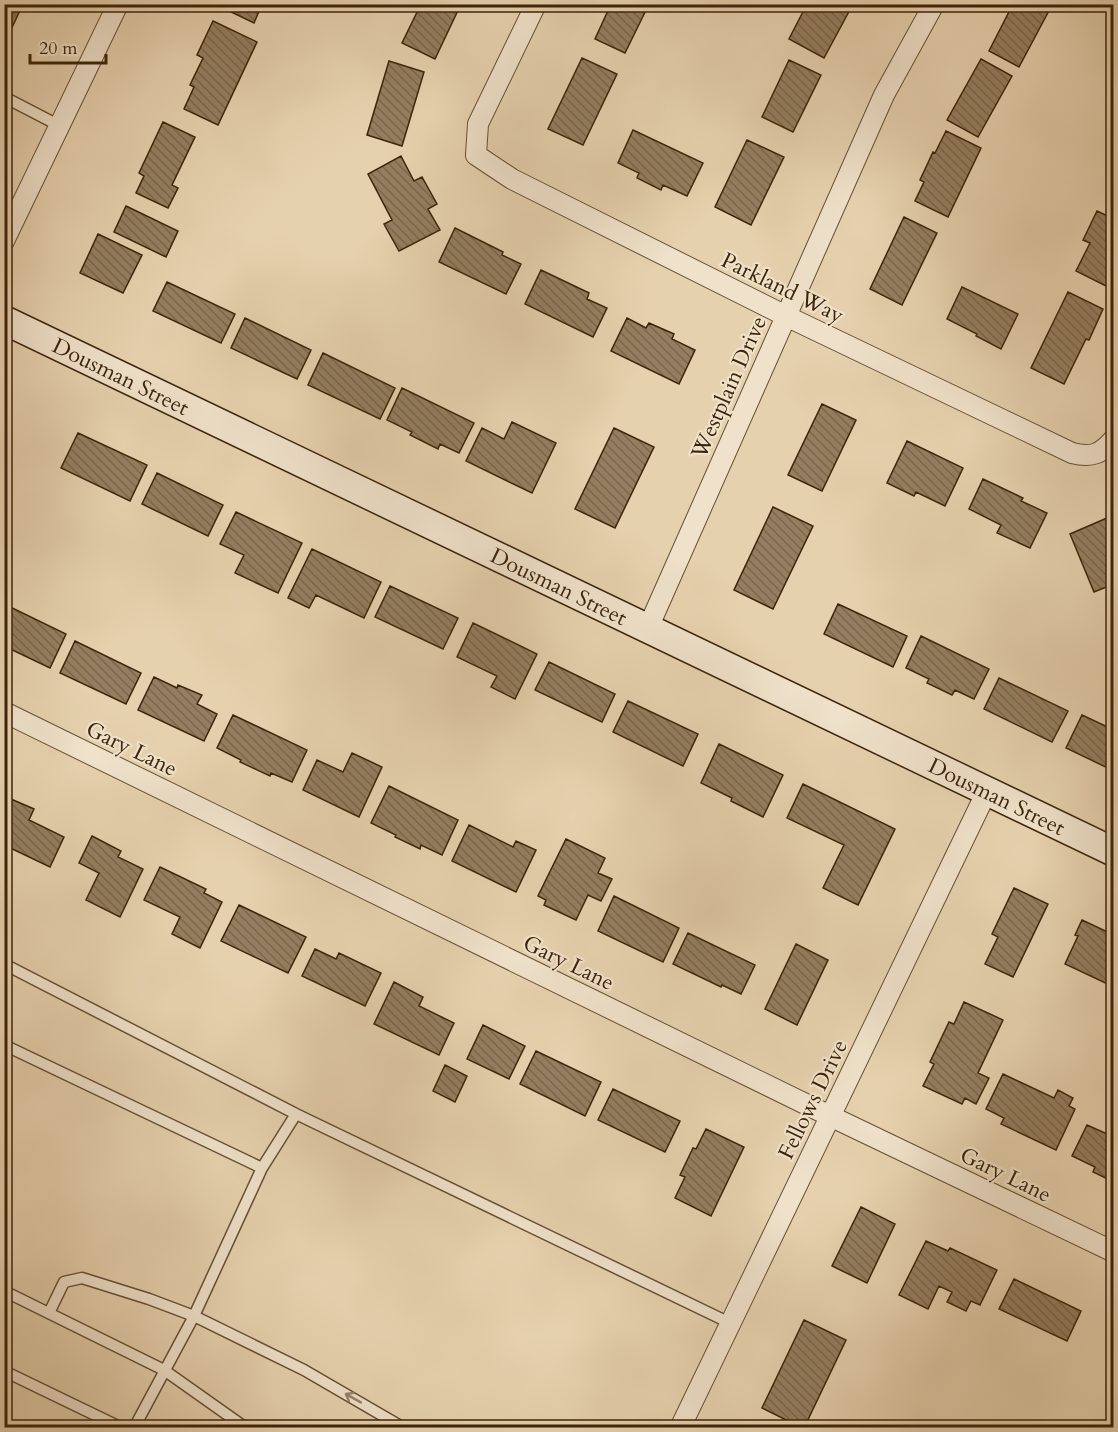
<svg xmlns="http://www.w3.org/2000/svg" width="1118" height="1432" viewBox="0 0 1118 1432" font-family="Cardo,serif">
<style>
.building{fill:url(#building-back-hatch);stroke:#3c240a;stroke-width:1.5}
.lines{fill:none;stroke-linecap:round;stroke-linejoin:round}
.lane-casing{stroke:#664f33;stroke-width:13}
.street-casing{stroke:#664f33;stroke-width:22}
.secondary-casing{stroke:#3c240a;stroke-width:31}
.lane{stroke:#efe1ca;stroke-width:10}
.street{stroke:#efe1ca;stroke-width:20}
.secondary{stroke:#efe1ca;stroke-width:28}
.oneway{stroke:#96826a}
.labels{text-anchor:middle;stroke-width:4.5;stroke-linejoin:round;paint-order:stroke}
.street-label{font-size:22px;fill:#3c240a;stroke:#efe1ca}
</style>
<defs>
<pattern id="building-back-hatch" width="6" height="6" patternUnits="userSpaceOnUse" patternTransform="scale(1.5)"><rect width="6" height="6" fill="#947e5f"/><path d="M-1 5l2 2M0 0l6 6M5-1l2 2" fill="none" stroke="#7a674d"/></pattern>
</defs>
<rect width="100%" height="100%" fill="#e6d1ae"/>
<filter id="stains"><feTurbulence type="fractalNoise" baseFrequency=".00333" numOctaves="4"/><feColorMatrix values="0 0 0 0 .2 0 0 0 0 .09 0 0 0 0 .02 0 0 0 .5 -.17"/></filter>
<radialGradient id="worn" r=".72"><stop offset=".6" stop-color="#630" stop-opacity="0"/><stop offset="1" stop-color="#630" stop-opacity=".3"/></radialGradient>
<path class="building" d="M4 4H23L9 34 4 31Z
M222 4H262L254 23 221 7Z
M421 4H461L435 59 402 43Z
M611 4H649L625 53 595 39Z
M807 4H853L824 58 789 39Z
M1013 4 1052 5 1019 67 989 51Z
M213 21 257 42 218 125 184 109 194 87 190 85 203 58 197 55Z
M582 58 617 74 583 145 548 129Z
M981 59 1012 76 978 137 947 120Z
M789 60 821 75 793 132 762 117Z
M389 61 424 72 402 146 367 135Z
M163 122 195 137 172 185 178 188 168 208 136 193 144 176 139 173Z
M633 130 703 163 687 196 663 185 661 190 637 178 639 173 618 163Z
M946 131 981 148 948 217 915 201 924 182 920 180 933 152 935 153Z
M747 140 784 157 751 225 715 207Z
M401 156 414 181 422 177 437 204 428 209 440 230 399 251 384 224 392 220 368 174Z
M126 206 178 231 166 257 114 232Z
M1097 211 1114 219V281L1110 288 1076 271 1090 243 1083 240Z
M904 217 937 233 902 305 870 289Z
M455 228 503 252 502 255 521 264 506 294 439 262Z
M98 234 142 255 123 293 80 273Z
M541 270 589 293 587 299 607 308 593 337 525 304Z
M167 282 235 314 221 343 153 311Z
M962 287 1018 314 1001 349 976 336 977 334 947 319Z
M1068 292 1103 309 1089 340 1086 339 1064 384 1031 368Z
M245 318 311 350 297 379 231 348Z
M627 318 646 328 649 323 674 334 672 339 695 350 679 384 611 351Z
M323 353 395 388 380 419 308 385Z
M402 388 474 423 459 453 440 444 438 449 410 435 412 432 387 420Z
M822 404 856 420 822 491 788 475Z
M512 422 556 443 532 493 466 461 482 428 504 439Z
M614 428 654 447 615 528 575 509Z
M78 433 147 465 130 501 61 468Z
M907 441 963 468 945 506 916 492 914 496 887 483Z
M157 473 223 505 208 536 142 504Z
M983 479 1023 498 1021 501 1047 513 1030 548 997 533 1001 525 969 509Z
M773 507 813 526 773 609 734 590Z
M236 512 302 543 278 593 235 573 244 555 220 544Z
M1114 515V584L1094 592 1070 534Z
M312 549 381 582 364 618 316 595 309 608 288 598Z
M390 586 458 618 443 649 375 617Z
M4 604 66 634 50 668 4 646Z
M838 604 907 636 893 667 824 634Z
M473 623 537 654 515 699 491 687 497 676 457 657Z
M921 636 989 669 974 699 955 690 952 695 927 683 929 679 906 668Z
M75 641 141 673 126 704 60 673Z
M549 662 615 694 602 722 535 690Z
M154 677 177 688 178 685 202 695 197 704 217 714 204 741 138 710Z
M999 678 1068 711 1052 742 984 709Z
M628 701 698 734 683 766 613 732Z
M233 715 307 750 292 782 271 773 270 776 240 762 241 760 217 748Z
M1082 715 1114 730V771L1066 748Z
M719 744 783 775 763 817 731 801 732 798 701 783Z
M352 753 382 767 359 817 303 790 317 760 343 772Z
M803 784 895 829 858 905 823 888 844 845 787 818Z
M389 786 458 820 442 855 421 845 420 849 395 837 396 835 371 823Z
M4 796 34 809 29 820 64 837 50 867 4 845Z
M469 825 513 847 516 841 536 850 516 892 452 861Z
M92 836 121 851 118 857 143 869 120 917 86 900 99 873 79 863Z
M566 839 605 858 598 873 612 879 601 901 588 895 576 920 544 905 546 900 538 896Z
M160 867 206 889 204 893 222 902 200 948 172 934 180 917 144 900Z
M1014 888 1048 904 1013 977 985 964 998 937 992 934Z
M614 896 679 928 663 962 598 931Z
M239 905 306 937 288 973 221 941Z
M1082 920 1114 935V987L1065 964 1078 936 1075 935Z
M688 933 755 965 741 994 722 985 721 987 673 964Z
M796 944 828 960 797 1025 765 1009Z
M315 949 336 959 339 953 381 973 365 1006 302 976Z
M394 982 423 997 419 1006 454 1023 439 1055 374 1024Z
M964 1002 1003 1020 978 1073 989 1078 976 1104 965 1098 962 1104 923 1086 934 1064 930 1062 949 1022 954 1024Z
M483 1025 525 1046 509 1079 467 1059Z
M536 1051 601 1082 585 1116 520 1084Z
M445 1065 467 1076 455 1102 433 1091Z
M1003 1074 1054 1098 1058 1090 1073 1098 1069 1106 1075 1109 1056 1150 1001 1124 1004 1118 986 1109Z
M613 1089 680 1121 665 1152 598 1120Z
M1087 1125 1114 1137V1182L1093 1172 1095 1167 1072 1156Z
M706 1129 744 1147 711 1216 675 1198 685 1177 680 1175 693 1148 696 1149Z
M861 1207 895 1224 867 1283 832 1266Z
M926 1241 948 1251 950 1248 997 1270 980 1305 971 1301 966 1311 947 1302 952 1292 939 1286 928 1309 899 1295Z
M1014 1279 1081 1311 1067 1341 999 1309Z
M804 1320 846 1340 804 1428H802L762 1408Z"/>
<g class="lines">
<g class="lane-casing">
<path id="lane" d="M4 97 60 126
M4 964 296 1114 262 1168 194 1316 134 1428
M4 1045 262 1168
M296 1114 730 1323
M4 1291 164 1370 246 1428
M49 1313 64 1282 82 1278 149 1299 194 1316 304 1370 404 1428
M4 1371 122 1428"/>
</g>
<g class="street-casing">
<path id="street" d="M536 4 478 124 476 155 512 179 786 316 1072 453C1092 458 1101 454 1114 439
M4 241 118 4
M648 628 884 95 934 4
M4 712 830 1116 1114 1252
M680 1428 987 791"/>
</g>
<g class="secondary-casing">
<path id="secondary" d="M4 320 1114 852"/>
</g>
<use href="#lane" class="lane"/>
<use href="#street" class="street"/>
<use href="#secondary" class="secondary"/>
</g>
<defs><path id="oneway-shaft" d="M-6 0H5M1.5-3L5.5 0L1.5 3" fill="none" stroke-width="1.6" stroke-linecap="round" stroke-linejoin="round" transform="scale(1.5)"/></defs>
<use class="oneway" href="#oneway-shaft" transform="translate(353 1398) rotate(-151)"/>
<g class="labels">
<g class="street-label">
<text transform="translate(783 287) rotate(26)" y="8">Parkland Way</text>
<text transform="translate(121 376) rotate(26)" y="8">Dousman Street</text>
<text transform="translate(728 387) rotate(-66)" y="8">Westplain Drive</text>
<text transform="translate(559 586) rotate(26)" y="8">Dousman Street</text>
<text transform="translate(132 748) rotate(26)" y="8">Gary Lane</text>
<text transform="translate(997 796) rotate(26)" y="8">Dousman Street</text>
<text transform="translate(569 962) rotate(26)" y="8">Gary Lane</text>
<text transform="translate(812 1099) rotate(-64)" y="8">Fellows Drive</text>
<text transform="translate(1006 1174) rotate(26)" y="8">Gary Lane</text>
</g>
</g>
<rect width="1118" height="1432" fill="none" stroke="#e6d1ae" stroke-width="24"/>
<rect x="6" y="6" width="1106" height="1420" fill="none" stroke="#3c240a" stroke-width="3"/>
<rect x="12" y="12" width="1094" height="1408" fill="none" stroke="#3c240a" stroke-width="1.5"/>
<path d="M30 54v9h76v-9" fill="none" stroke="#3c240a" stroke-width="3"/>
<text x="39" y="54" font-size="18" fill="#3c240a" stroke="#efe1ca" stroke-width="4.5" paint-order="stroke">20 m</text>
<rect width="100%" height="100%" filter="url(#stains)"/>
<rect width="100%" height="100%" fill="url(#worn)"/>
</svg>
